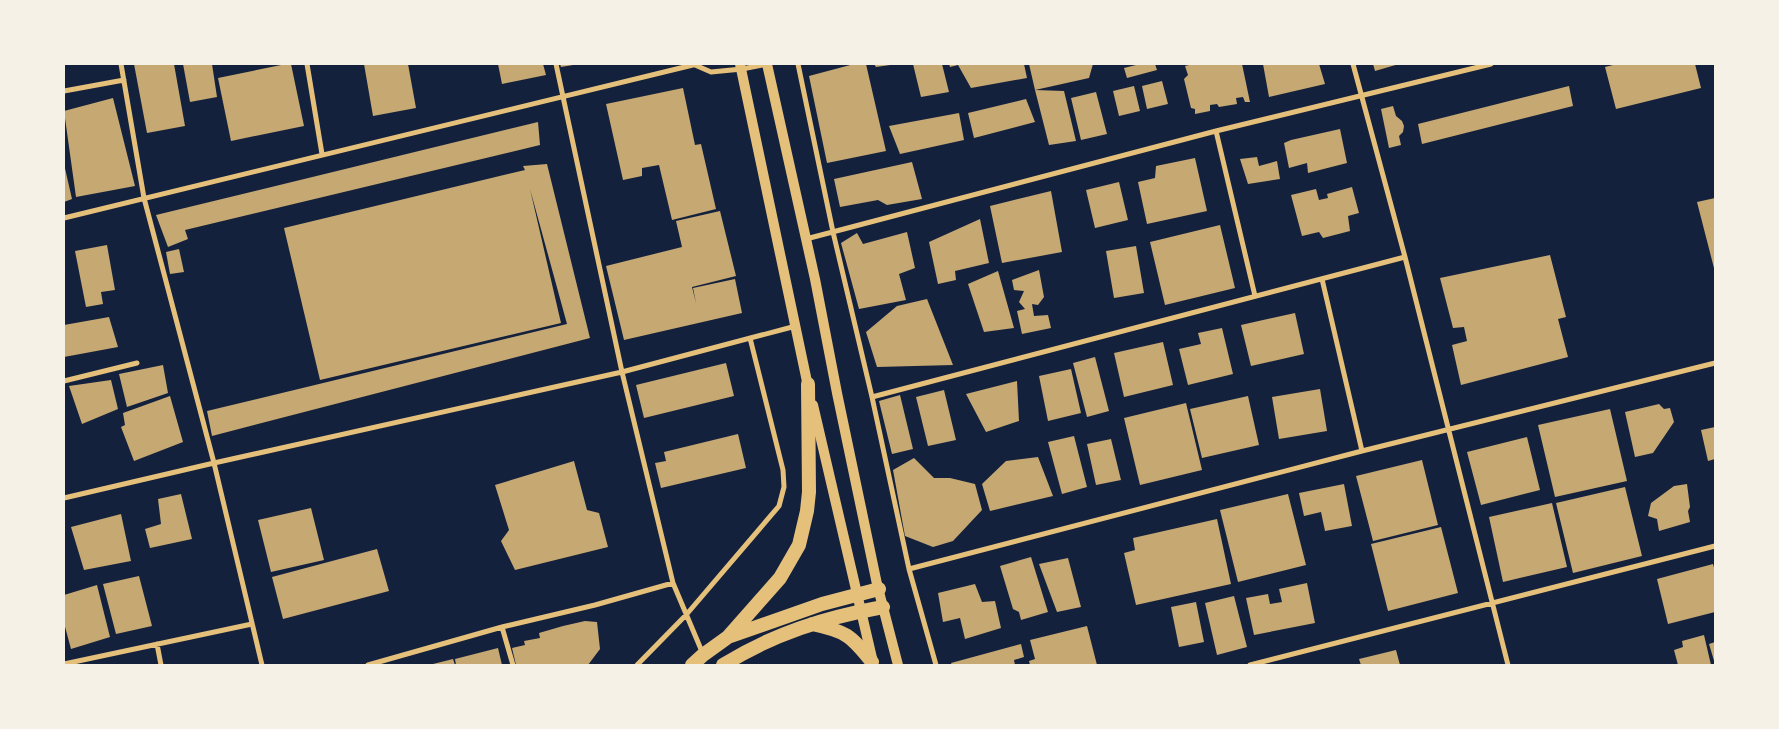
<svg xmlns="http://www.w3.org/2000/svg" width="1779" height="729" viewBox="0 0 1779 729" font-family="'Zilla Slab',serif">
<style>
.building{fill:#c6a872}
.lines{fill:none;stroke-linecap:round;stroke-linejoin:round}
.minor{stroke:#e5c07b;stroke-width:5}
.secondary{stroke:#e5c07b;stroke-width:10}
.trunk{stroke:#e5c07b;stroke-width:14}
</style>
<rect width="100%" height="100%" fill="#14213d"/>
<path class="building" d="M134 64H174L185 126 147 133Z
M183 64H212L217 97 190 102Z
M286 64H291L304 126 231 141 218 78Z
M364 64H408L416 108 373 116Z
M498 64H543L546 75 502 84Z
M560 64H573V65L561 67Z
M854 64H866L886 151 827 163 809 76Z
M874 64H890V65L876 67Z
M913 64H942L949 92 921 97Z
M949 64H1024L1027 78 971 88 958 65 950 67Z
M1029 64H1093L1089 78 1035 90Z
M1140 64H1155L1157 70 1127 78 1124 68Z
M1193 64H1242L1250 102H1245L1243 97 1236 98 1237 104 1219 107 1217 104 1210 105V111L1195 114V109L1191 108 1184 79 1188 75 1185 66Z
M1263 64H1319L1325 84 1269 97Z
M1373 64H1399L1375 71Z
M1617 64H1695L1701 88 1616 109 1605 67Z
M1162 81 1168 104 1147 109 1142 86Z
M1134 86 1140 111 1119 116 1113 91Z
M1569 86 1573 106 1422 144 1418 124Z
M683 88 695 145 701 144 716 209 672 220 659 165 642 168V176L623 180 606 104Z
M1035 90 1064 91 1076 141 1049 145Z
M1096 92 1107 134 1081 140 1071 98Z
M113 98 135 186 76 197 64 111Z
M1026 99 1035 122 974 138 968 113Z
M1393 106 1396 116 1402 121 1404 126 1403 132 1399 136 1401 145 1389 148 1381 109Z
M959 113 964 140 900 154 889 126Z
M538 122 540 145 185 230 188 239 168 247 156 215Z
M1340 129 1347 163 1308 173 1307 163 1289 168 1284 143 1291 140Z
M1257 157 1259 166 1277 161 1280 179 1248 184 1240 159Z
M1195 158 1207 211 1147 224 1138 182 1155 178 1156 166Z
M912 162 922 199 887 205 878 200 840 207 834 179Z
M64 164 72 199 64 202Z
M547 164 590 338 212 436 207 411 567 324 530 189 561 323 320 380 284 228 525 170 523 166Z
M1119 182 1128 220 1095 228 1086 190Z
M1352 187 1359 213 1348 216 1350 231 1323 238 1319 232 1302 236 1291 195 1316 189 1319 200 1328 198 1327 194Z
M1051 191 1062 252 1002 263 990 206Z
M1715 198V272L1697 202Z
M720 211 736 276 692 287 696 303 693 288 735 279 742 313 624 340 606 266 682 247 676 221Z
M980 219 989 263 955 271 956 280 938 284 929 242Z
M1220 225 1235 288 1165 305 1150 242Z
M907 232 915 268 899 274 906 300 859 309 841 243 857 233 863 244Z
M107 245 115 290 101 292 103 304 86 307 75 251Z
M1136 246 1144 293 1114 298 1106 251Z
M179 249 184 272 170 274 166 252Z
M1550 255 1566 317 1558 319 1568 357 1461 385 1452 345 1467 341 1464 327 1453 328 1440 278Z
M1039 270 1044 297 1038 305 1032 304 1034 316 1048 315 1051 328 1022 334 1017 311 1025 309 1019 302 1024 291 1014 290 1012 280Z
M998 271 1014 328 984 332 968 284Z
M927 299 953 365 877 367 866 332 897 306Z
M1295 313 1304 354 1251 366 1241 325Z
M109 317 118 347 64 357V325Z
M1222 328 1233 374 1188 385 1179 349 1201 344 1198 333Z
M1163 342 1173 385 1124 397 1114 353Z
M1095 357 1109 411 1087 417 1073 363Z
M726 363 734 396 644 418 636 385Z
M163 365 168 393 127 407 119 374Z
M1071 369 1081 413 1048 421 1039 376Z
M111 380 118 409 82 424 69 386Z
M1017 381 1019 421 986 432 966 394Z
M1320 389 1327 431 1279 439 1272 397Z
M944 390 956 440 928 446 916 397Z
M900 395 913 449 892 454 879 401Z
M170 396 183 442 134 461 121 427 125 425 123 413Z
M1248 396 1259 445 1202 458 1190 409Z
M1186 403 1202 470 1140 485 1124 418Z
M1659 404 1664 409 1670 408 1674 422 1653 453 1635 457 1625 412Z
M1610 409 1627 481 1555 497 1538 425Z
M1715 427V459L1708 461 1701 430Z
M738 434 746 468 661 488 655 463 666 461 664 452Z
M1074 436 1087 487 1062 494 1048 442Z
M1527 437 1540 490 1481 505 1467 452Z
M1111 439 1121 480 1096 485 1087 444Z
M1038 457 1053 496 990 511 982 484 1006 461Z
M914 458 934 478H950L975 484 982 510 953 541 933 547 905 536 893 470Z
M1422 460 1438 525 1373 541 1356 476Z
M574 461 587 510 599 513 608 547 515 570 501 541 509 530 495 485Z
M1344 484 1352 526 1325 531 1321 512 1304 516 1299 493Z
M1687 484 1690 507 1688 511 1690 522 1659 531 1657 519 1648 516 1651 503 1674 486Z
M1625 487 1642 556 1573 573 1556 503Z
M181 494 192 539 150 548 145 529 161 524 158 499Z
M1288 494 1306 565 1238 582 1220 510Z
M1552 503 1567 567 1503 582 1489 517Z
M311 508 324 560 271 572 258 520Z
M121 514 131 561 84 570 71 527Z
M1217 519 1231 584 1136 605 1124 553 1135 550 1133 538Z
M1441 527 1458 593 1388 611 1371 544Z
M377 549 389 591 283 619 272 577Z
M1031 557 1048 612 1021 620 1019 612 1013 609 1000 566Z
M1068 558 1081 607 1057 612 1039 564Z
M1713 564 1715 571V612L1668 624 1657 579Z
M139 576 152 626 116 634 103 584Z
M1307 583 1315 623 1254 635 1246 598 1268 594 1270 604 1282 602 1279 589Z
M975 584 982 602 995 601 1001 628 965 639 960 618 943 622 938 593Z
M97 585 110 637 71 649 64 623V595Z
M1234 596 1247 647 1217 655 1205 603Z
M1196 602 1204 642 1179 647 1171 607Z
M585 621 597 622 600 649 588 665H516L512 648 525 645 524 641 540 638 539 633 563 626Z
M1087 626 1097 665H1030L1029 661 1035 659 1030 640Z
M1704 635 1711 665H1678L1674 650 1683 647 1682 641Z
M1715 642V664L1709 644Z
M1021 644 1024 657 1014 660 1015 665H952L951 663Z
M498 648 502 665H456L455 659Z
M1396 650 1400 665H1361L1359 659Z
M453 659 455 665H429Z"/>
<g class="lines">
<path class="minor" d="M121 64 144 198 214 463 262 665
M307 64 322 154
M556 64 622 372 673 583 703 654
M798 64 833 232 872 397 909 569 1362 451 1715 363
M1353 64 1405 257 1508 665
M695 65 711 72 742 69 768 64
M64 91 124 80
M1216 131 1255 296
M64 218 697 64
M806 239 1216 131 1491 64
M1322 279 1362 451
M64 381 137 363
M872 397 1405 257
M64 498 214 463 622 372 796 326
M909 569 936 665
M502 627 513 665
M157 644 161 665
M64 664 252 624
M368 665 502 627 595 605 673 583
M637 665 686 615 779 506 784 487 783 470 750 338
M1250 665 1715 546"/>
<path class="secondary" d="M740 64 809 391
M767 64 815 279 837 393 877 584 898 665
M813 405 872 658"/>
<path class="trunk" d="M812 624C845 631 851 635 872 662
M728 637 780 578 799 545 807 511 809 492 808 384
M692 665 703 655 728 637 822 604 879 589
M723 665C775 633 824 618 883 607"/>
</g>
<rect width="1779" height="729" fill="none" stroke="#f6f1e7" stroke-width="130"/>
</svg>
